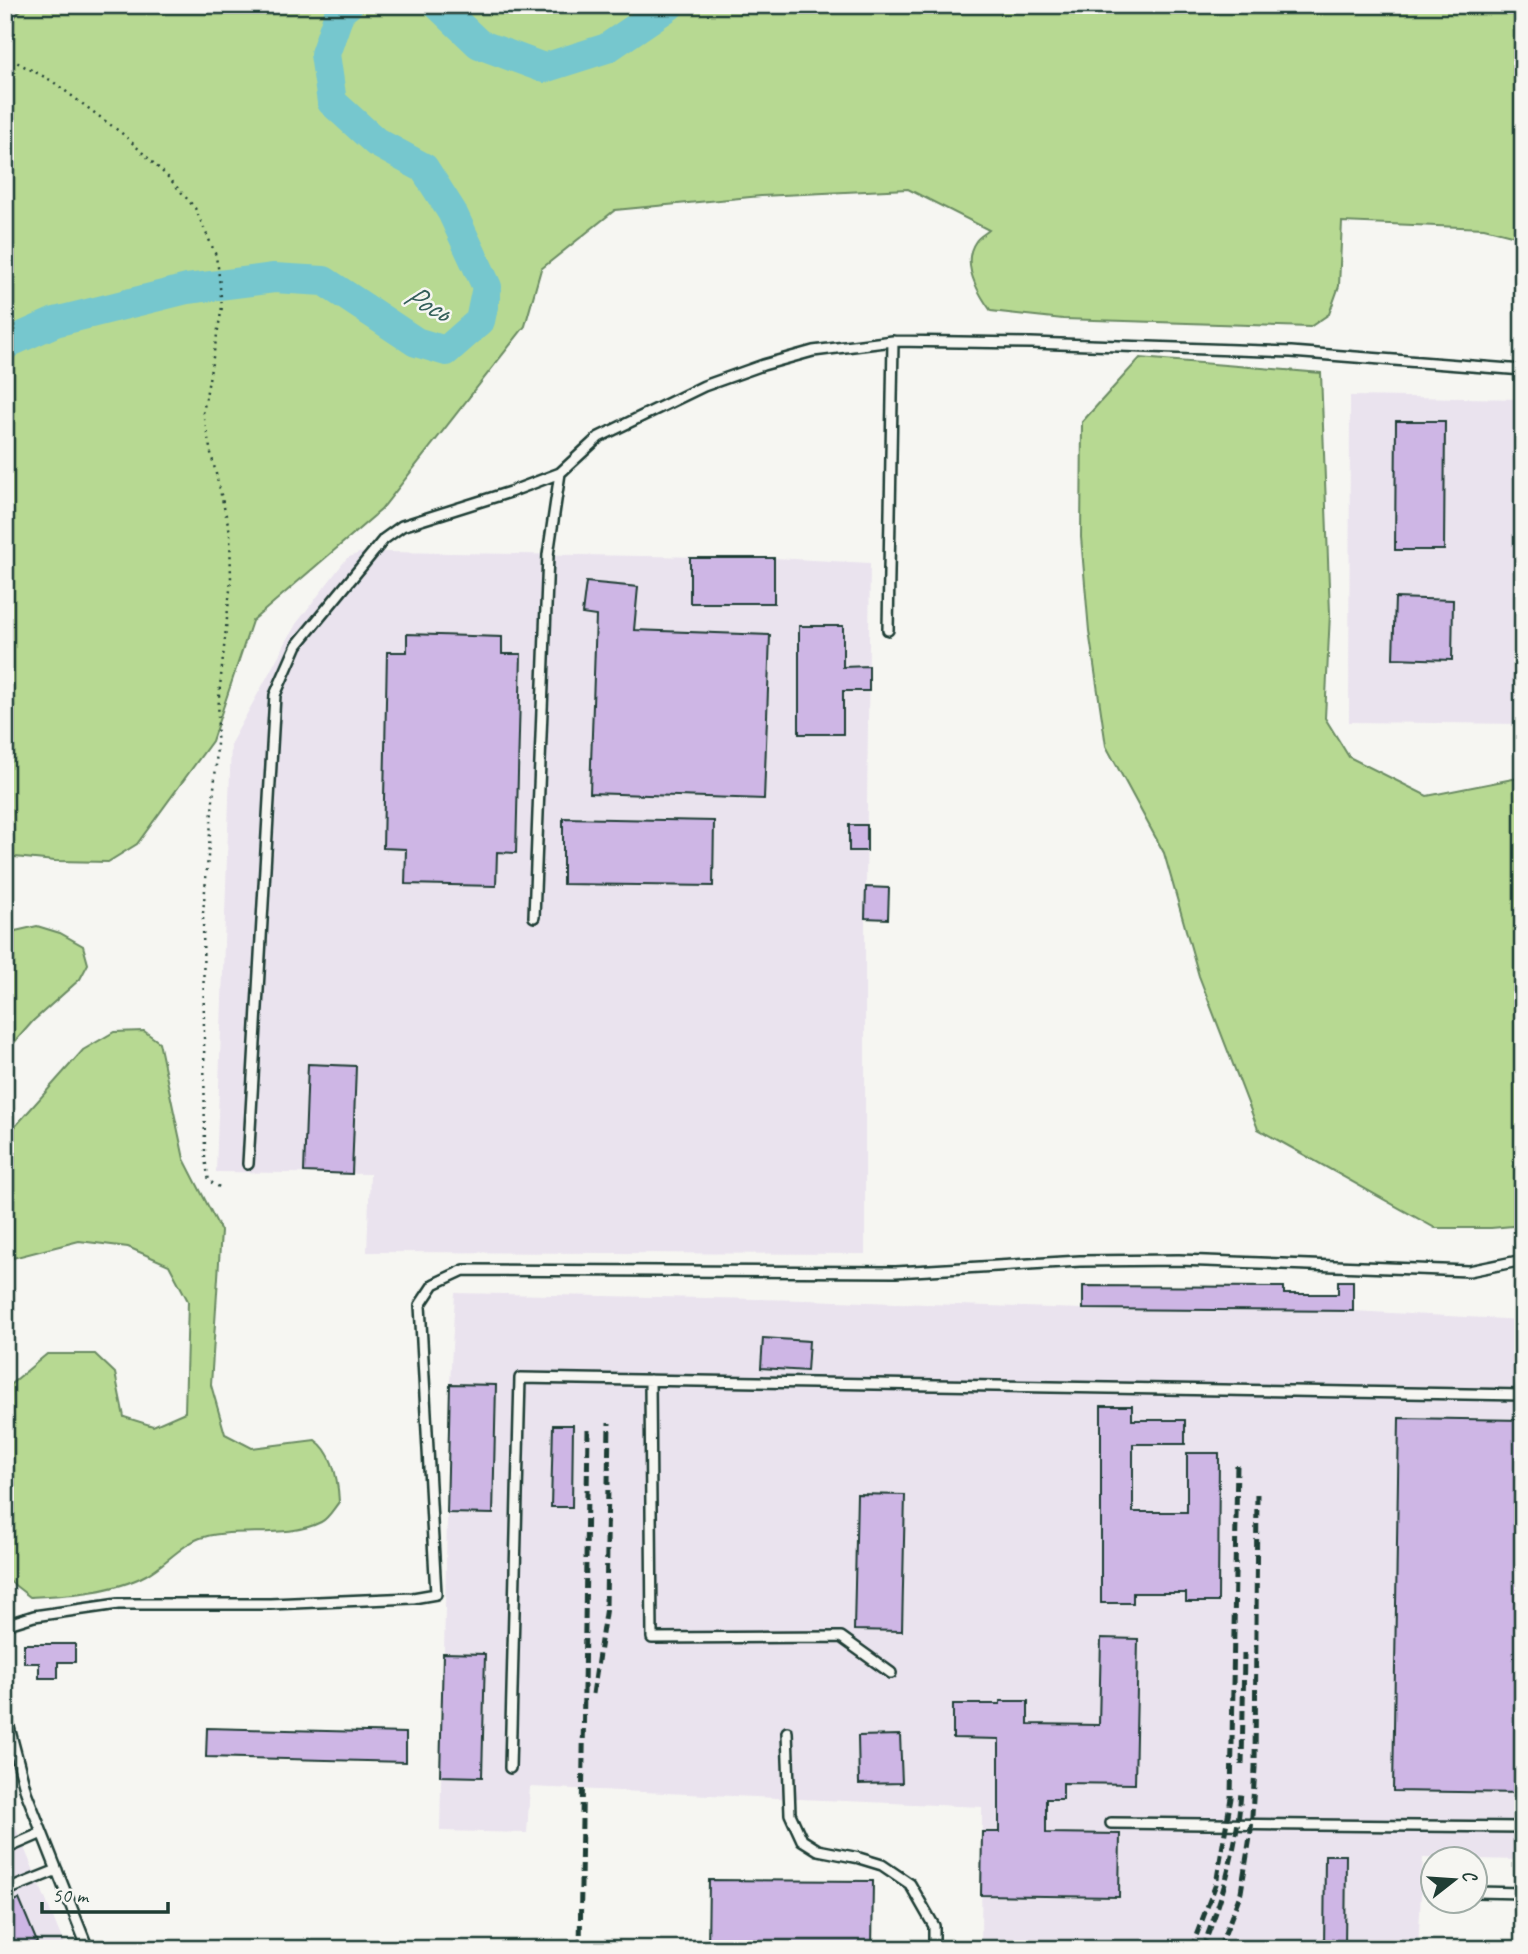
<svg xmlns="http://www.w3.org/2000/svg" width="1528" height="1954" viewBox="0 0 1528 1954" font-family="Caveat,sans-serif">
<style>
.built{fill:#eae3ee}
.green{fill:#b7d992;stroke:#6b8b63;stroke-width:2}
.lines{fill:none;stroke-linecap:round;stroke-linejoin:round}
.river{stroke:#76c7ce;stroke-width:30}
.building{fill:#ceb6e5;stroke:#1f3d34;stroke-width:2}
.service-casing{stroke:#1f3d34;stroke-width:14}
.path{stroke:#1f3d34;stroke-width:2.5;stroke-dasharray:2 5;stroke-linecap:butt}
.service{stroke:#f6f6f2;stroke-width:9}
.rail{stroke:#1f3d34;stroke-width:5;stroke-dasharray:10 5;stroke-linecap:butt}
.labels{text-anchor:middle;stroke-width:5;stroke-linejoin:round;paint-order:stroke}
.water-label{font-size:32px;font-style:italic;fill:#35605a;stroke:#f6f6f2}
</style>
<rect width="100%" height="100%" fill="#f6f6f2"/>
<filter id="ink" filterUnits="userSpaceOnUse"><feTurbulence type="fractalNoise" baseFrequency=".0143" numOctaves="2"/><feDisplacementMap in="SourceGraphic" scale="14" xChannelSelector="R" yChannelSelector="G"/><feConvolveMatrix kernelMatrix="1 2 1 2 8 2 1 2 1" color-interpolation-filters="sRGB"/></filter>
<g filter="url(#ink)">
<path class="built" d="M1350 396 1523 399V724L1349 722Z
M386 552 774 558 870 563 866 887 889 888 888 919H865V1254L367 1252 370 1174 216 1172 231 743 296 624 347 558 359 553Z
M455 1293 806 1300 1083 1309 1353 1311 1523 1320V1860L1423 1858 1418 1949H981L982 1807 530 1787 527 1833 440 1831 450 1384Z
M5 1803 31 1864 66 1949H5Z"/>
<path class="green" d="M25 5H1523V238L1484 228 1342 222 1339 286 1329 314 1310 327 1063 319 991 311C978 293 960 263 976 241 978 237 986 233 989 230L908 189 761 196 615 210 541 269 525 326 381 510 252 621 212 741 137 844 108 862 55 861 5 856V28Z
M1140 358 1321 373 1330 613 1325 718 1349 757 1427 796 1523 777V1225L1491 1228H1435L1258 1129 1199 976 1164 853 1106 746 1089 631 1081 537 1082 422Z
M37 926 60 933 83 946 88 964 80 979 33 1021 5 1053V936L11 932Z
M144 1031 159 1042 184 1159 221 1231 211 1385 225 1434 252 1448 315 1440C334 1453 338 1480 339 1502 334 1508 328 1519 321 1522 288 1539 240 1527 204 1537 185 1541 164 1566 146 1575 113 1593 66 1595 30 1597L8 1580 5 1571V1389L47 1354H95L115 1373 124 1417 153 1426 185 1412 188 1301 169 1265 128 1247 79 1241 5 1260V1148L12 1130 83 1050 114 1032Z"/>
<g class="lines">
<path class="river" d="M438 5 479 44 544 68 607 48 670 5
M5 346 10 342 55 322 187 289 274 278 324 281 416 342 446 351 480 321 487 287 452 212 424 168 376 142 332 102 325 54 340 11 348 5"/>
</g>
<path class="building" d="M1396 421H1445L1444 550H1395Z
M690 558H774V603H690Z
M586 582 638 587 634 630 770 635 764 799 590 793 596 616 582 614Z
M1395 598 1453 600 1452 660 1393 658Z
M799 626H843V667L869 666V691H843V734H799Z
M407 634 502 637V654H521L516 853 497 852 496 886 405 884 406 849 383 848 387 652H407Z
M563 818 714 821 713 886 563 884Z
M849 825H867V851H849Z
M866 887 889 888 888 919 865 918Z
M308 1064 356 1066 352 1174 304 1172Z
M1338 1281H1353V1311L1083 1309V1286L1284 1287V1294H1338Z
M763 1338 809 1341 807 1371 761 1368Z
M450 1384 496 1385 493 1514 447 1513Z
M1101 1406H1132V1420H1185V1444H1133V1512H1187V1453H1219L1218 1602H1186V1593H1133V1603H1101Z
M1399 1418 1523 1420V1793L1393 1791Z
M553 1425H573L572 1507H551Z
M857 1494 905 1495 902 1631 854 1630Z
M1101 1638 1138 1639 1135 1784 1063 1783V1799H1046V1833L1120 1834 1119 1897 981 1895 982 1832H999V1739L953 1738V1704H1000V1701H1028V1724L1099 1725Z
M24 1644H75V1662H58V1678H39V1663H24Z
M443 1653 485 1654 482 1777 440 1776Z
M207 1728 406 1733V1762L206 1757Z
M900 1735 902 1783 859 1784 858 1736Z
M1325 1855H1346L1345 1949H1324Z
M709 1880 873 1881 872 1949H708Z
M19 1899 37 1942 22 1949H5V1905Z"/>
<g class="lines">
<g class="service-casing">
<path id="service" d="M888 630 893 341
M534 917 548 555 560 473
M248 1164 275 695 297 645 384 539 402 526 510 492 560 473 599 437 704 386 763 365 813 351 893 341 1031 343 1291 352 1523 370
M650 1380 652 1638 841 1637 891 1673
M5 1625 34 1616 118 1604H270L413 1598 436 1594 420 1305 434 1284 464 1270 896 1272 1080 1261 1179 1260 1469 1271 1523 1260
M5 1712 26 1792 88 1949
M787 1732 790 1814 802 1840 818 1850 859 1858 882 1865 910 1884 934 1926V1949
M510 1768 520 1378 1523 1395
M1111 1823 1523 1827
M5 1849 42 1833
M5 1891 57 1870
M1476 1892 1523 1893"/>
</g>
<path class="path" d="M5 56 52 81 124 135 169 178 195 208 215 253 218 267 222 307 203 413 211 453 230 532 231 580 219 696 216 766 203 913 205 1159 209 1181 221 1188"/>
<use href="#service" class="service"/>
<path class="rail" d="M593 1694 606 1607 609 1423
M1242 1765 1244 1653
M580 1949 588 1430
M1191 1949 1216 1884 1231 1798 1237 1463
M1202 1949C1223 1898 1238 1845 1241 1790
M1219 1949 1241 1892 1251 1831 1255 1768 1257 1489"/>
</g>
</g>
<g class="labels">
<g class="water-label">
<text transform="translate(427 302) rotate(27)" y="11">Рось</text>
</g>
</g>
<rect width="1528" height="1954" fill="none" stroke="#f6f6f2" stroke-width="28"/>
<rect x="14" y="14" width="1500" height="1926" fill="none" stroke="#1f3d34" stroke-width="2.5" filter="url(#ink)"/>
<g transform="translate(1454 1880) rotate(73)"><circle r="33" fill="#f6f6f2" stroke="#a0aca6" stroke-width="2"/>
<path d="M0-5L12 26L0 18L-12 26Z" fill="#1f3d34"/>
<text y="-10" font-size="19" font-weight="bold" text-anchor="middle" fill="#1f3d34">С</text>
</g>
<path d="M42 1902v10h126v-10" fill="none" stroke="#1f3d34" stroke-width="3.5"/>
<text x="52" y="1902" font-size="21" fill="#1f3d34" stroke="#f6f6f2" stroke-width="5" paint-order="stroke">50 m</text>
</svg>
